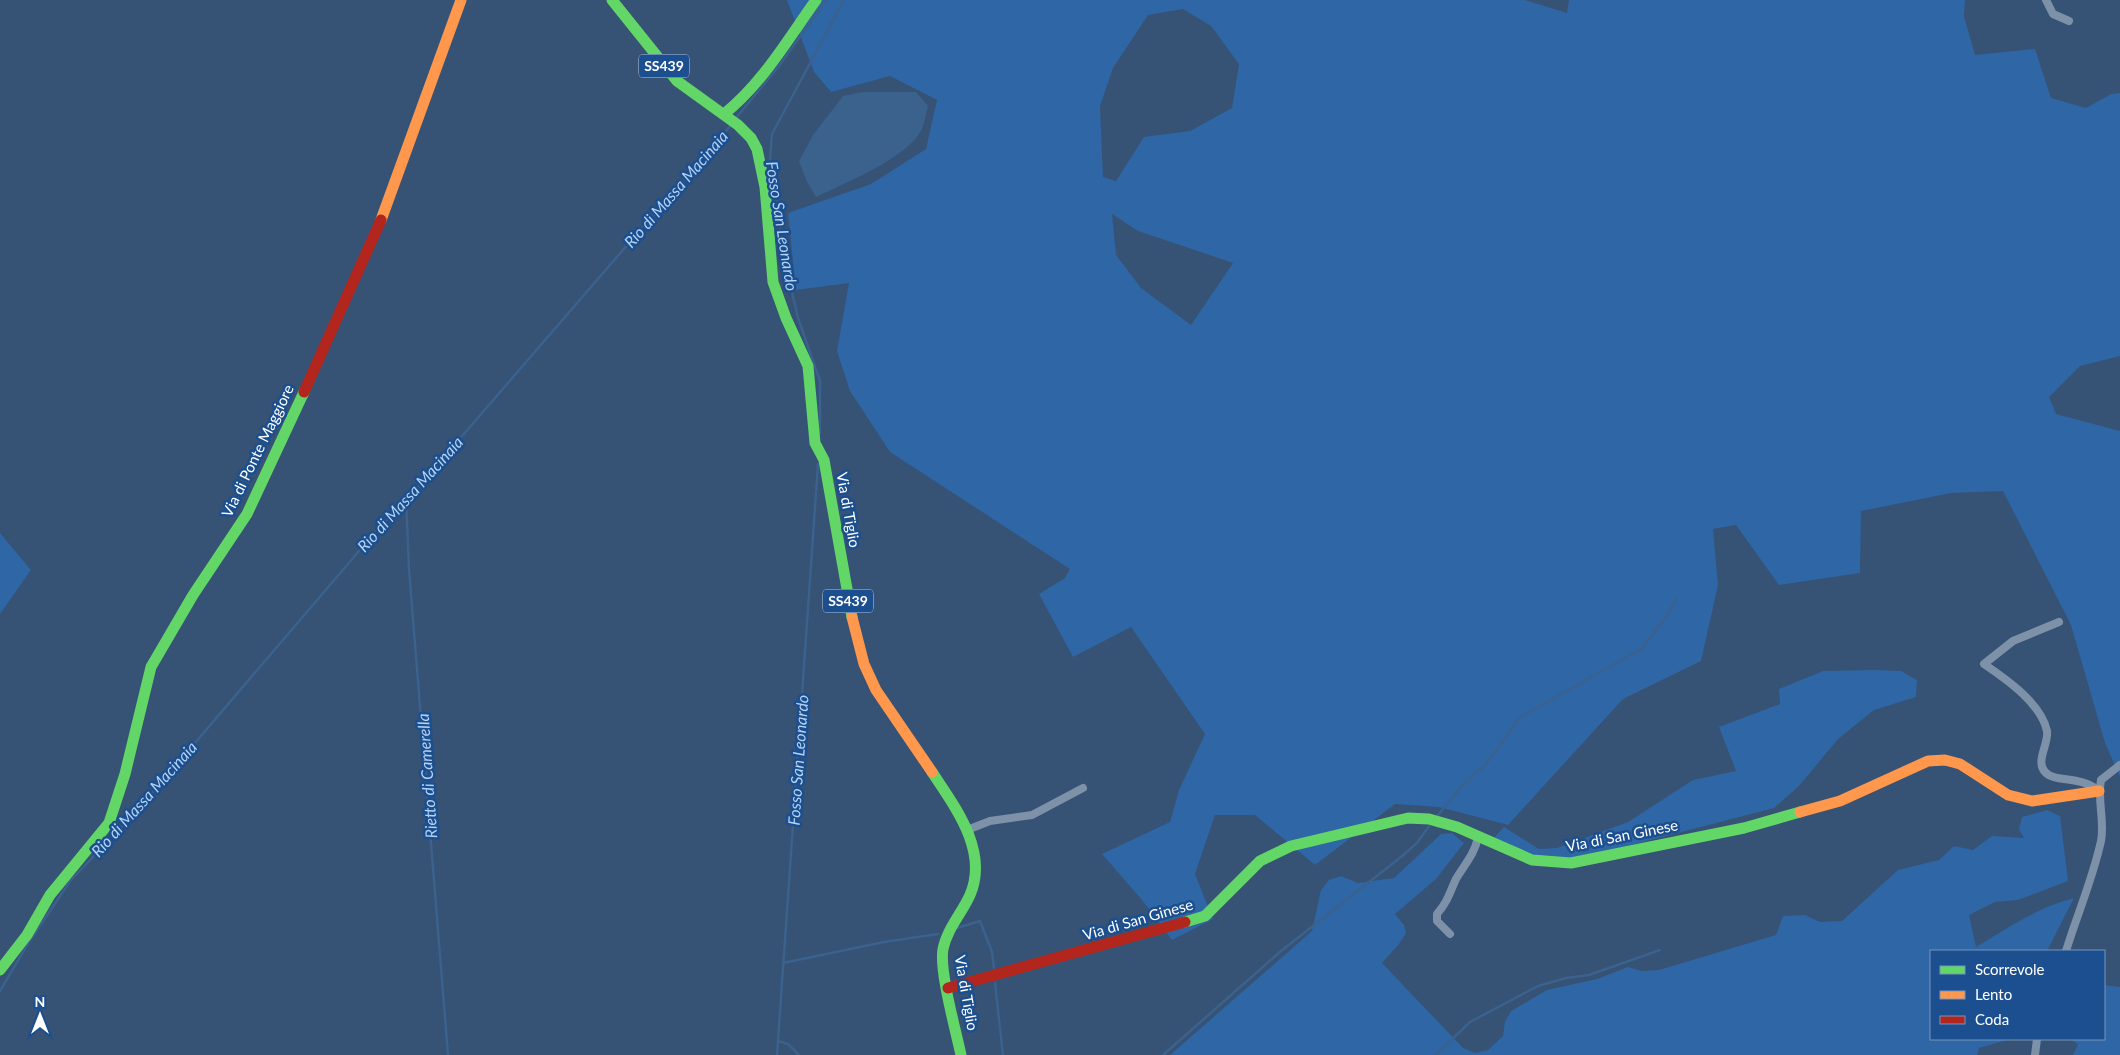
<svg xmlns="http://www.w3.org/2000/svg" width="2120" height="1055" viewBox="0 0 2120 1055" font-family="Lato,sans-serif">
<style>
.green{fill:#2f66a5;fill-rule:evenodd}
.water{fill:#3b618d}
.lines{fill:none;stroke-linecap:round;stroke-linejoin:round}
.stream{stroke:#3b618d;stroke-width:2.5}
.street{stroke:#7d92a8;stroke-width:8}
.fast{stroke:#63d668;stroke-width:11}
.slow{stroke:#ff974d;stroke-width:11}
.jam{stroke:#b3261e;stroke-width:11}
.labels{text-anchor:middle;stroke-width:5;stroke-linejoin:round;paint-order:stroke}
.shield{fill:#1b4f8f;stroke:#bbcadd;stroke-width:1}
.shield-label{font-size:14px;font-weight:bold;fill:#fff}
.street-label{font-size:15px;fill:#fff;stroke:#1b4f8f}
.water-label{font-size:16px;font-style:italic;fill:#b5d3f5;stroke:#1b4f8f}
</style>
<rect width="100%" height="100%" fill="#365274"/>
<path class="green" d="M787 0H1525L1567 13 1569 0H1965L1964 16 1975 55 2035 49 2051 98 2086 108 2111 94 2120 93V356L2080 366 2049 397 2056 414 2120 431V777L2105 743 2071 625 2003 491 1951 493 1861 511 1860 573 1779 585 1736 525 1713 529 1718 585 1701 661 1623 699 1508 825 1439 807 1395 804 1315 865 1255 815H1215L1195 874 1213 919 1172 940 1142 900 1102 854 1170 822 1179 790 1205 734 1131 627 1073 657 1039 594 1065 578 1070 569 890 452 850 391 837 351 849 283 796 290 788 213 871 184 926 149 937 100 890 76 831 92 814 72ZM1183 9 1211 26 1239 64 1232 108 1190 131 1144 137 1116 181 1103 177 1100 106 1113 68 1148 15ZM1112 214 1138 231 1233 263 1191 325 1141 288 1116 255Z
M0 533 31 570 0 614Z
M1874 670 1901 671 1917 680 1916 697 1874 710 1838 739 1799 786 1774 808 1570 861 1542 860 1492 840 1504 827 1539 849 1557 848 1628 822 1693 780 1736 771 1719 727 1780 704 1779 689 1823 671Z
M2047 810 2060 816 2068 881 2018 900 1995 902 1969 915 1976 947C2008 928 2038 907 2074 898L2047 951H1931V1039H2011L1979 1048 1977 1055H1170L1312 931 1321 890 1329 880 1341 876 1358 883 1394 878 1441 834 1452 833 1464 843 1436 879 1395 914 1404 925 1406 933 1399 944 1382 963 1463 1048 1475 1053 1488 1050 1503 1036 1505 1022 1511 1011 1547 990 1597 979 1628 967 1642 971 1659 970 1776 935 1783 916 1805 915 1820 922 1842 921 1898 870 1939 860 1954 846 1973 850 1992 836 2024 838 2019 829 2022 817Z
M2104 985 2120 987V1055H2073L2078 1044 2070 1039H2104Z"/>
<path class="water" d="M863 92H916L928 106C926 113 925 122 922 129 908 158 845 183 816 197L807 182 799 161 813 135 843 96Z"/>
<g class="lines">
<path class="stream" d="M736 118 779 66 826 0
M820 433V381L798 318 784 258 770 159 772 134 844 0
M406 498 409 569 448 1055
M1438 815 1466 781 1483 767 1500 746 1519 718 1641 649 1667 616 1676 599
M957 928 980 921 992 952 994 968
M783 963 884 942 938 934
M995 983 1003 1055
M0 991 29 942 71 880 135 813 377 530 418 487 731 125
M778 1041 788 1044 799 1055
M777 1055 818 464
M1163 1055 1281 951 1401 857 1417 843 1429 826
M1436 1055 1470 1022 1538 986 1566 978 1589 975 1660 950"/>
<path class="street" d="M2046 0 2053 14 2069 21
M2059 622 2013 641 1984 664C2006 679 2041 703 2047 731 2049 744 2035 761 2045 772 2055 783 2080 775 2099 791
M967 830 990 821 1032 815 1083 788
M1450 934 1437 921V914C1448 901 1449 894 1456 879 1464 865 1475 854 1478 837
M2066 951C2077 915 2093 878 2101 841 2105 821 2097 800 2101 780L2120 765
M2035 1055 2037 1039"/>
<path class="fast" d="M612 0 677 81 738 125 751 138 757 149 765 187 773 282 786 318 808 366 815 443 824 460 852 617
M724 114C762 84 788 39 816 0
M932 772C955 807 989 851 970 895 962 913 947 929 943 949 939 971 956 1031 961 1055
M1185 922 1205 916 1260 861 1291 846 1408 818 1429 819 1457 827 1532 860 1571 863 1744 828 1800 812
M0 970 27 935 50 895 109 823 125 774 151 667 193 595 247 514 304 392"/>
<path class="slow" d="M381 220 461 0
M852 617 864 664 876 690 932 772
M1800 812 1840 801 1928 761 1945 760 1960 764 2008 795 2032 801 2099 791"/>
<path class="jam" d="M304 392 381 220
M948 988 1185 922"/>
</g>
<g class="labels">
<g class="shield">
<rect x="639" y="54.5" width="50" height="23" rx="4"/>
<rect x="823" y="589.5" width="50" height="23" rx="4"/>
</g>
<g class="shield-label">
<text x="664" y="71">SS439</text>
<text x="848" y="606">SS439</text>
</g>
<g class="street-label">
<text transform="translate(258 451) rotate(-64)" y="5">Via di Ponte Maggiore</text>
<text transform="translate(848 510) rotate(80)" y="5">Via di Tiglio</text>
<text transform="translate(1622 836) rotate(-11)" y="5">Via di San Ginese</text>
<text transform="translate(1138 920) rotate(-16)" y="5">Via di San Ginese</text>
<text transform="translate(966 993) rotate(80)" y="5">Via di Tiglio</text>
</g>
<g class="water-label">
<text transform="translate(676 189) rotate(-49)" y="6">Rio di Massa Macinaia</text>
<text transform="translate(782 226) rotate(81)" y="6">Fosso San Leonardo</text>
<text transform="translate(410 494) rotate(-48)" y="6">Rio di Massa Macinaia</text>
<text transform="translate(798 760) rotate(-86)" y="6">Fosso San Leonardo</text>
<text transform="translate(427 776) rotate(-94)" y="6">Rietto di Camerella</text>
<text transform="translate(144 799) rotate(-48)" y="6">Rio di Massa Macinaia</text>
</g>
</g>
<rect x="1930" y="950" width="175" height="90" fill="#1b4f8f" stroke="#7695bc"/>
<rect x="1940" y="966" width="25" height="8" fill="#63d668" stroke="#7695bc"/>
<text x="1975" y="975" font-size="15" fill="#ffffff">Scorrevole</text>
<rect x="1940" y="991" width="25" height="8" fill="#ff974d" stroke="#7695bc"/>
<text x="1975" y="1000" font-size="15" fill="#ffffff">Lento</text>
<rect x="1940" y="1016" width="25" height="8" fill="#b3261e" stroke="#7695bc"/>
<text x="1975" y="1025" font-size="15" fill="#ffffff">Coda</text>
<g transform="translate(40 1015)" stroke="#1b4f8f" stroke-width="4" paint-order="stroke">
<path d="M0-4L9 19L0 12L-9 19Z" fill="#ffffff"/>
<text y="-8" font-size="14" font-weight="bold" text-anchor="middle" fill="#ffffff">N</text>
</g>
</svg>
